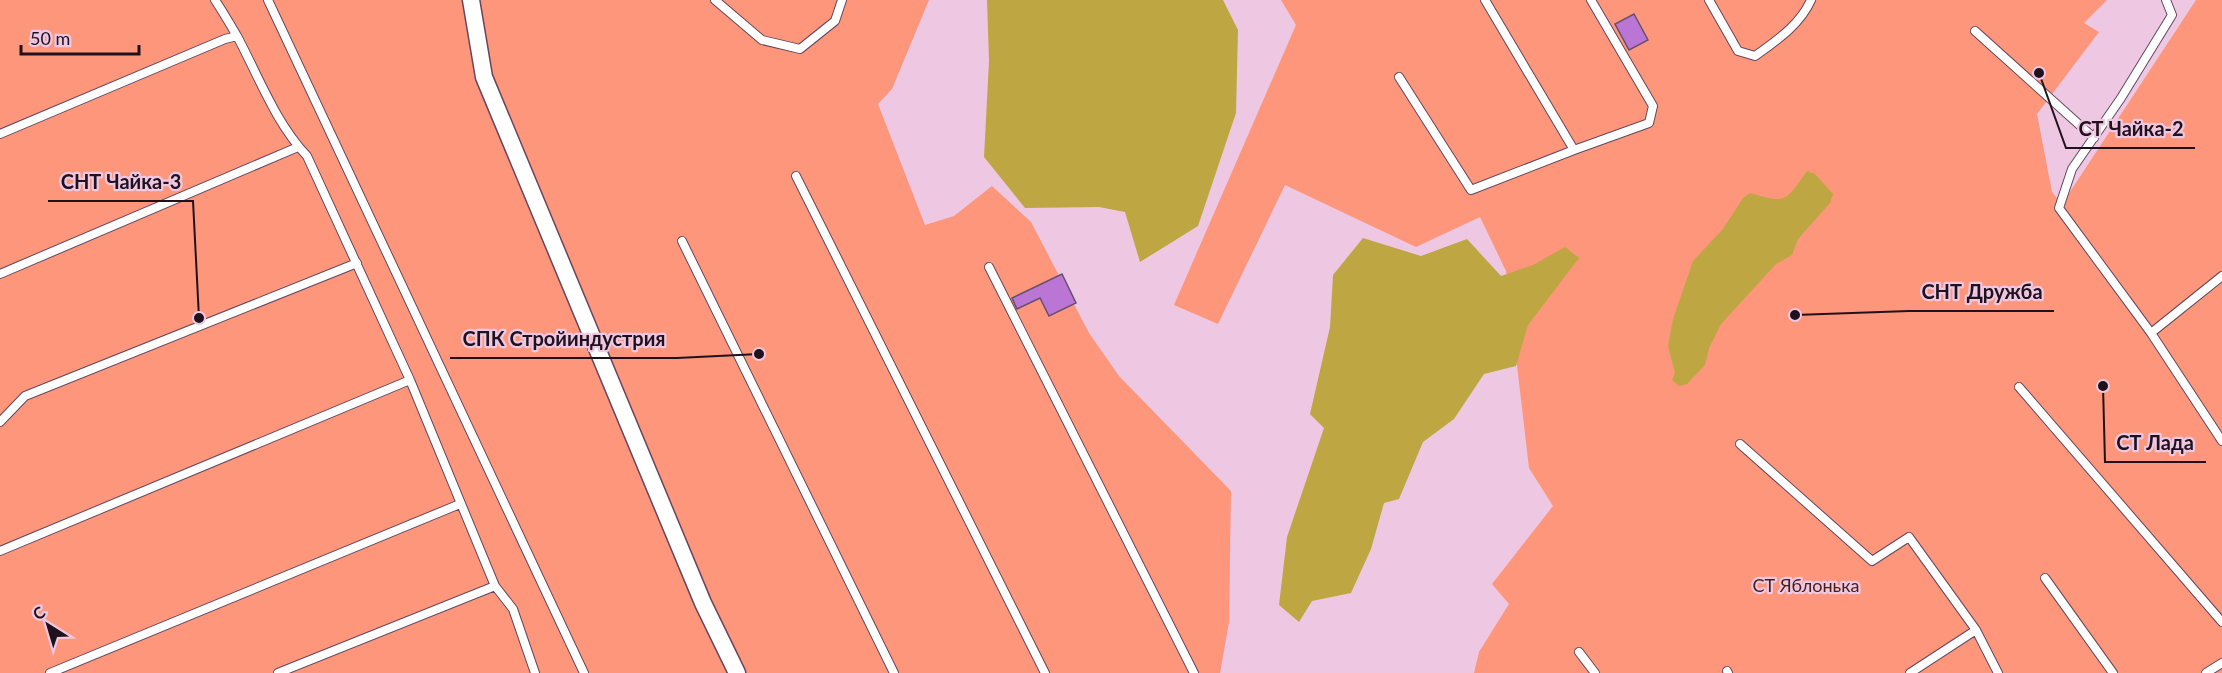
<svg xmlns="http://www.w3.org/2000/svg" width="2222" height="673" viewBox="0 0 2222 673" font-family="Lato,sans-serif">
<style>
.green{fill:#fd967a}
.water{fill:#bea742}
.building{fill:#bb76d5;stroke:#664f6f;stroke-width:1.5}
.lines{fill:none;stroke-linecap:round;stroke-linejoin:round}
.service-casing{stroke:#66465e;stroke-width:10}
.minor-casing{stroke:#66465e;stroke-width:19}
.service{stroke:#fff;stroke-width:8}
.minor{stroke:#fff;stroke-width:16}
.labels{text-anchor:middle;stroke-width:4.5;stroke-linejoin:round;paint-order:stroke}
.park-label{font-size:18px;fill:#4a1d10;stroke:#eec7e3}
.leader{fill:none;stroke:#20121c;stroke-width:2}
.callout-dot{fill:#20121c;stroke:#eec7e3;stroke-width:2}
.callout-label{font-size:20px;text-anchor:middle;font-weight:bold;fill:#20121c;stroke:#eec7e3;stroke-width:4.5;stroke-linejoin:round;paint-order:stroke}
</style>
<rect width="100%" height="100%" fill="#eec7e3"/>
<path class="green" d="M0 0H929L892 89 878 104 925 225 954 216 992 186 1031 222 1089 333 1119 376 1231 491 1229 622 1220 673H0Z
M1281 0H2107L2084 23 2099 32 2037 114 2052 192 2062 204 2196 0H2222V673H1474L1479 652 1509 604 1492 584 1553 506 1529 468 1506 271 1480 217 1416 247 1285 185 1218 324 1174 305 1296 25Z"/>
<path class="water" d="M987 0H1223L1238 30 1236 113 1198 226 1140 262 1125 212 1099 207 1025 208 984 157 989 61Z
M1807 171 1815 174 1833 194 1830 203 1798 239 1792 255 1776 264 1721 324 1709 348 1705 365 1687 384 1679 386 1672 380 1675 373 1668 346 1673 319 1693 261 1723 229 1743 198 1750 193C1786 204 1785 202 1807 171Z
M1363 238 1421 256 1467 239 1501 276 1533 265 1565 247 1579 258 1528 325 1516 366 1484 374 1454 419 1423 442 1399 499 1384 503 1371 549 1351 593 1312 601 1299 622 1279 605 1287 537 1324 428 1310 414 1330 327 1333 275Z"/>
<path class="building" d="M1634 14 1648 40 1629 50 1615 24Z
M1062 274 1076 303 1049 316 1040 298 1017 309 1012 298Z"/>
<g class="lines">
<g class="service-casing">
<path id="service" d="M215 0C223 12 230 24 237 36 259 77 275 122 307 156L410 380 495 586 513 609 535 673
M268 0 584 673
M715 0 762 40 800 49 835 21 842 0
M1709 0 1738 51 1755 56C1777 40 1800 25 1811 0
M2166 0 2172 15 2121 98 2072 169 2059 208 2151 333 2222 441
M1975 31 2094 138
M1399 77 1471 190 1574 150 1485 0
M0 134 225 39 237 36
M1574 150 1649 123 1653 106 1591 0
M796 176 1045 673
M682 241 894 673
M989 267 1194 673
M0 274 298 147
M2151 333 2222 276
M2019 387 2222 622
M0 422 25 396 357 263
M1740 444 1872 561 1909 537 1976 630 1998 673
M0 551 410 380
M2045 578 2113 673
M1579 652 1595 673
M1727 671 1728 673
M50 673 460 504
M278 673 495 586
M1910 673 1976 630
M2206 673 2222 663"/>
</g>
<g class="minor-casing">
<path id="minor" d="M471 0 484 77 703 603 737 673"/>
</g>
<use href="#service" class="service"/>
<use href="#minor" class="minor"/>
</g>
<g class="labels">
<g class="park-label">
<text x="1806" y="592">СТ Яблонька</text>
</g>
</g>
<path class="leader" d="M2039 73L2066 148H2195M199 318L193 201H48M1795 315L1909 311H2054M759 354L677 358H450M2103 386L2105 462H2206"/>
<g class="callout-dot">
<circle cx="2039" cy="73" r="6"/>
<circle cx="199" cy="318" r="6"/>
<circle cx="1795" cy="315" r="6"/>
<circle cx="759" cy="354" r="6"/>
<circle cx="2103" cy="386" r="6"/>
</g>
<g class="callout-label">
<text x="2131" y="136">СТ Чайка-2</text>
<text x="121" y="189">СНТ Чайка-3</text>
<text x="1982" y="299">СНТ Дружба</text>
<text x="564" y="346">СПК Стройиндустрия</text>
<text x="2155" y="450">СТ Лада</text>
</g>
<g transform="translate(48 625) rotate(323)" stroke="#eec7e3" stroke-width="4.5" paint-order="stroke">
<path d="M0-4.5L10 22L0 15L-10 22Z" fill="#20121c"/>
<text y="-9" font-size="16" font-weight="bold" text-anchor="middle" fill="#20121c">С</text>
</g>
<path d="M21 45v9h118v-9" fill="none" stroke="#20121c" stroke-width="3"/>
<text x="30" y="45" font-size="18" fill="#20121c" stroke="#eec7e3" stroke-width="4.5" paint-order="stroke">50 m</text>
</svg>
